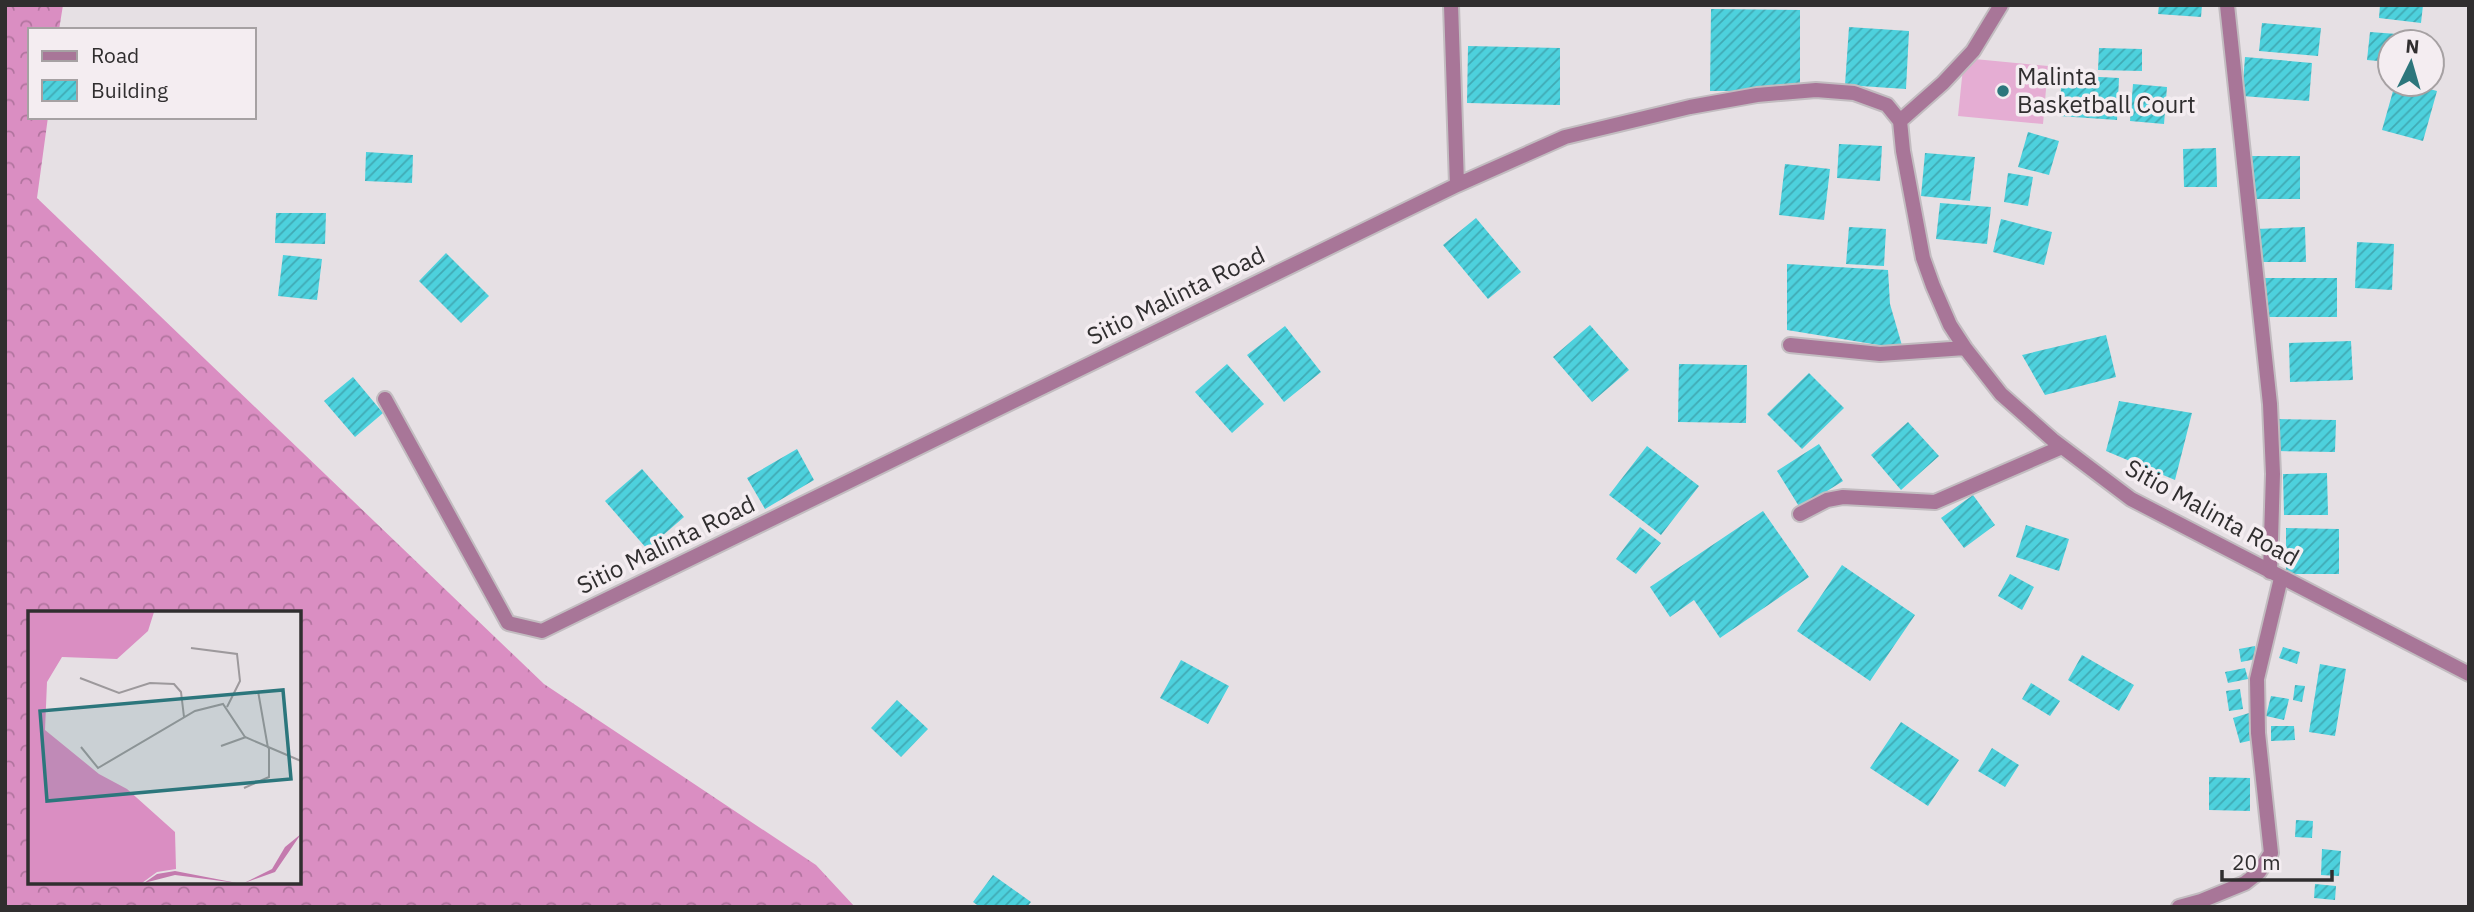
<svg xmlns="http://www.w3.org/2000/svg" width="2474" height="912" viewBox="0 0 2474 912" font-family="'IBM Plex Sans',sans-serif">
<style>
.forest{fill:url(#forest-crowns);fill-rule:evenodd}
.garden{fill:#e5add3}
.building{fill:url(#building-hatch)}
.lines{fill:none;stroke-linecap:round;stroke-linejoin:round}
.minor-casing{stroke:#c2bcc0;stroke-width:18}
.minor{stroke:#a87698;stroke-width:14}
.poi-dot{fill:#2c767c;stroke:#f4edf1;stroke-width:2.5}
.labels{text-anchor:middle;stroke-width:7;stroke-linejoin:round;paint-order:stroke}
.poi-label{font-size:24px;fill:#302e2f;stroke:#f4edf1;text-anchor:start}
.street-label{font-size:24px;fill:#302e2f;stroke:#f4edf1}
.inset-road{fill:none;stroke:#9d999c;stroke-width:2}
.view{fill:#2c767c;fill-opacity:0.15;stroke:#2c767c;stroke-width:3.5}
.inset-edge{fill:none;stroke:#302e2f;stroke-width:3.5}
</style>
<defs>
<pattern id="forest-crowns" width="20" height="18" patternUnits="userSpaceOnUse" patternTransform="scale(1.75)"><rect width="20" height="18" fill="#da8ec2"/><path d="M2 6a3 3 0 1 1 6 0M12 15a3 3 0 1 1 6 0" fill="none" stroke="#b1749e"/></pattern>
<pattern id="building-hatch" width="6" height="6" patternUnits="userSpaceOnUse" patternTransform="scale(1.75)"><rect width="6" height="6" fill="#4dd1dd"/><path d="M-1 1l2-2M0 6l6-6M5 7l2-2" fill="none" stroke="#40aab4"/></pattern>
</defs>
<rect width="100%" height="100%" fill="#e6e0e4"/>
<path class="forest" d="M5 5H63L59 30H30V117H48L37 198 544 684 816 865 855 907H5ZM30 613H299V882H30Z"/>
<path class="garden" d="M1964 58 2048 66 2043 124 1958 116Z"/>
<path class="building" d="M2159 5H2202L2201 17 2158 14Z
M2380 5H2423L2421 23 2379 18Z
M1711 9 1800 10V91H1710Z
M2262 23 2321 28 2318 56 2259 51Z
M1849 27 1909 31 1906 89 1845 85Z
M2370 32 2397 34 2396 42H2390V62L2367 60Z
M1468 46 1560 48V105L1467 103Z
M2099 48 2142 49V71L2098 70Z
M2245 57 2312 63 2309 101 2242 96Z
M2062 75 2119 78 2117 120 2059 116Z
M2133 84 2167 87 2164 124 2130 121Z
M2395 84H2411L2437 91 2423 141 2382 130Z
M2028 132 2059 141 2049 175 2018 167Z
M1839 144 1882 146 1880 181 1837 178Z
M2216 148 2217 187H2184L2183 149Z
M366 152 413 155 412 183 365 181Z
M1925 153 1975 157 1970 201 1921 196Z
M2248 156H2300V199H2249Z
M1785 164 1830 169 1824 220 1779 215Z
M2008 173 2033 177 2028 206 2004 202Z
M1940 203 1991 207 1987 244 1936 239Z
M276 213H326L325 244 275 243Z
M1476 218 1521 272 1488 299 1443 245Z
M2001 219 2052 232 2044 265 1993 252Z
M1849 227 1886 229 1884 266 1846 264Z
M2305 227 2306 262H2256V229Z
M2357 242 2394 244 2392 290 2355 288Z
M446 253 489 296 461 323 419 281Z
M283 255 322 259 317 300 278 296Z
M1787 264 1888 270 1890 304 1903 349 1787 330Z
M2264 278H2337V317H2264Z
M1590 325 1629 370 1592 402 1553 357Z
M1285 326 1321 372 1284 402 1247 355Z
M2106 335 2116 377 2045 395 2022 355Z
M2351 341 2353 380 2290 382 2289 343Z
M1227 364 1264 404 1232 433 1195 392Z
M1679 364 1747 365 1746 423 1678 422Z
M1809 373 1844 408 1802 449 1767 414Z
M353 377 383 413 355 437 324 401Z
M2119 401 2192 413 2175 480 2106 451Z
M2277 419 2336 420 2335 452 2276 451Z
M1908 422 1939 456 1901 490 1871 455Z
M1819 444 1843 481 1800 508 1777 471Z
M1647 446 1699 486 1661 535 1609 495Z
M797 449 814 480 765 509 747 478Z
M642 469 684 517 647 549 605 501Z
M2327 473 2328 515H2284L2283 474Z
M1973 495 1995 525 1964 548 1941 518Z
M1763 511 1809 577 1720 638 1694 600 1670 617 1650 587Z
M2026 525 2069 539 2059 571 2016 557Z
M1640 527 1661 543 1636 574 1616 559Z
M2286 528 2339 529V574H2286Z
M1842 565 1915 615 1870 681 1797 631Z
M2010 574 2034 587 2022 610 1998 596Z
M2255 646 2256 659 2241 662 2239 649Z
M2283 647 2300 652 2297 664 2279 658Z
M2082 655 2134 685 2119 711 2068 680Z
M1181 660 1229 686 1208 724 1160 698Z
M2320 664 2346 669 2335 736 2309 732Z
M2245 668 2248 679 2228 683 2225 672Z
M2031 683 2060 701 2050 716 2022 699Z
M2295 685 2305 686 2302 702 2293 700Z
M2240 689 2243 709 2229 711 2226 691Z
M2271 696 2289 699 2284 720 2266 716Z
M897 700 928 729 901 757 871 728Z
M2249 713 2257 739 2240 743 2233 718Z
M1901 722 1959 760 1928 806 1870 768Z
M2271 726H2294L2295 740 2271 741Z
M1992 748 2019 765 2005 787 1978 771Z
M2209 777 2250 778V811L2209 810Z
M2296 820 2313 821 2312 838 2295 837Z
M2322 849 2341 851 2339 876 2321 875Z
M993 875 1031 902 1027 907H980L973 902Z
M2315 884 2336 886 2335 900 2314 898Z"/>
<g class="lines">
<g class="minor-casing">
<path id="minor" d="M1451 5 1457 185
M2227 5 2270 404 2273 474 2270 572
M1900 121 1943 83 1973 51 2001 5
M1790 345 1880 354 1965 348
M385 399 508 623 542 631 1457 185 1565 137 1690 107 1757 95 1816 90 1854 93 1887 105 1900 121 1903 151 1923 258 1933 286 1950 325 1965 348 2001 394 2053 440 2131 499 2469 674
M1800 514 1827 500 1843 497 1935 502 2062 447
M2179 907 2201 901 2245 883 2259 872 2271 853 2258 733 2257 679 2281 578"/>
</g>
<use href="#minor" class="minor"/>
</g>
<circle class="poi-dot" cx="2003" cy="91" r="7"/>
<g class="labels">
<g class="poi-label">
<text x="2017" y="85">Malinta<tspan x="2017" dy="28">Basketball Court</tspan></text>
</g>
<g class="street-label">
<text transform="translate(1176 296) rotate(-26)" y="8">Sitio Malinta Road</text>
<text transform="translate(2212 513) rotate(29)" y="8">Sitio Malinta Road</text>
<text transform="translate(666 545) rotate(-26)" y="8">Sitio Malinta Road</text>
</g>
</g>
<g transform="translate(28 611)">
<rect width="273" height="273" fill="#e6e0e4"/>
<path d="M0 1H126L120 20 89 48 34 46 19 71 17 119 71 163 99 178 147 221 148 258 129 261 114 272H0Z" fill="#da8ec2"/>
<path d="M273 223 247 261 216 272 244 258 257 236ZM147 260 209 272 147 264 116 272 129 263Z" fill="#c47aae"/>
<path class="inset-road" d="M163 37 209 43 212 70 199 96M52 67 91 82 122 72 146 73 153 81 156 106M230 80 240 137M193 135 218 126M53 136 70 157 167 100 195 93 217 126 273 150M216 177 241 166V137"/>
<path class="view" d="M255 79 263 168 19 190 12 100Z"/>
<rect width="273" height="273" class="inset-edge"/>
</g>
<rect width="2474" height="912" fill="none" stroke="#302e2f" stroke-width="14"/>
<rect x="28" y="28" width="228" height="91" fill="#f4edf1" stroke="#a6a1a3" stroke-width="2"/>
<rect x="42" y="51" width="35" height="10" fill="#a87698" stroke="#a6a1a3" stroke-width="2"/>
<text x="91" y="63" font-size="21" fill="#302e2f">Road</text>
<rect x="42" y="80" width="35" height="21" fill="url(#building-hatch)" stroke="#a6a1a3" stroke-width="2"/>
<text x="91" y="98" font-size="21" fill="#302e2f">Building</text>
<g transform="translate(2411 63) rotate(5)"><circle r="33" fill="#f4edf1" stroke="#a6a1a3" stroke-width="2"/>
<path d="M0-5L12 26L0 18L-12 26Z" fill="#2c767c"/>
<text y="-10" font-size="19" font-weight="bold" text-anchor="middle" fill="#302e2f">N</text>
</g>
<path d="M2222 870v10h110v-10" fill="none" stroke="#302e2f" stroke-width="3.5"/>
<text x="2232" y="870" font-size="21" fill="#302e2f" stroke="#f4edf1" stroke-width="5" paint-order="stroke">20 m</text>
</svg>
